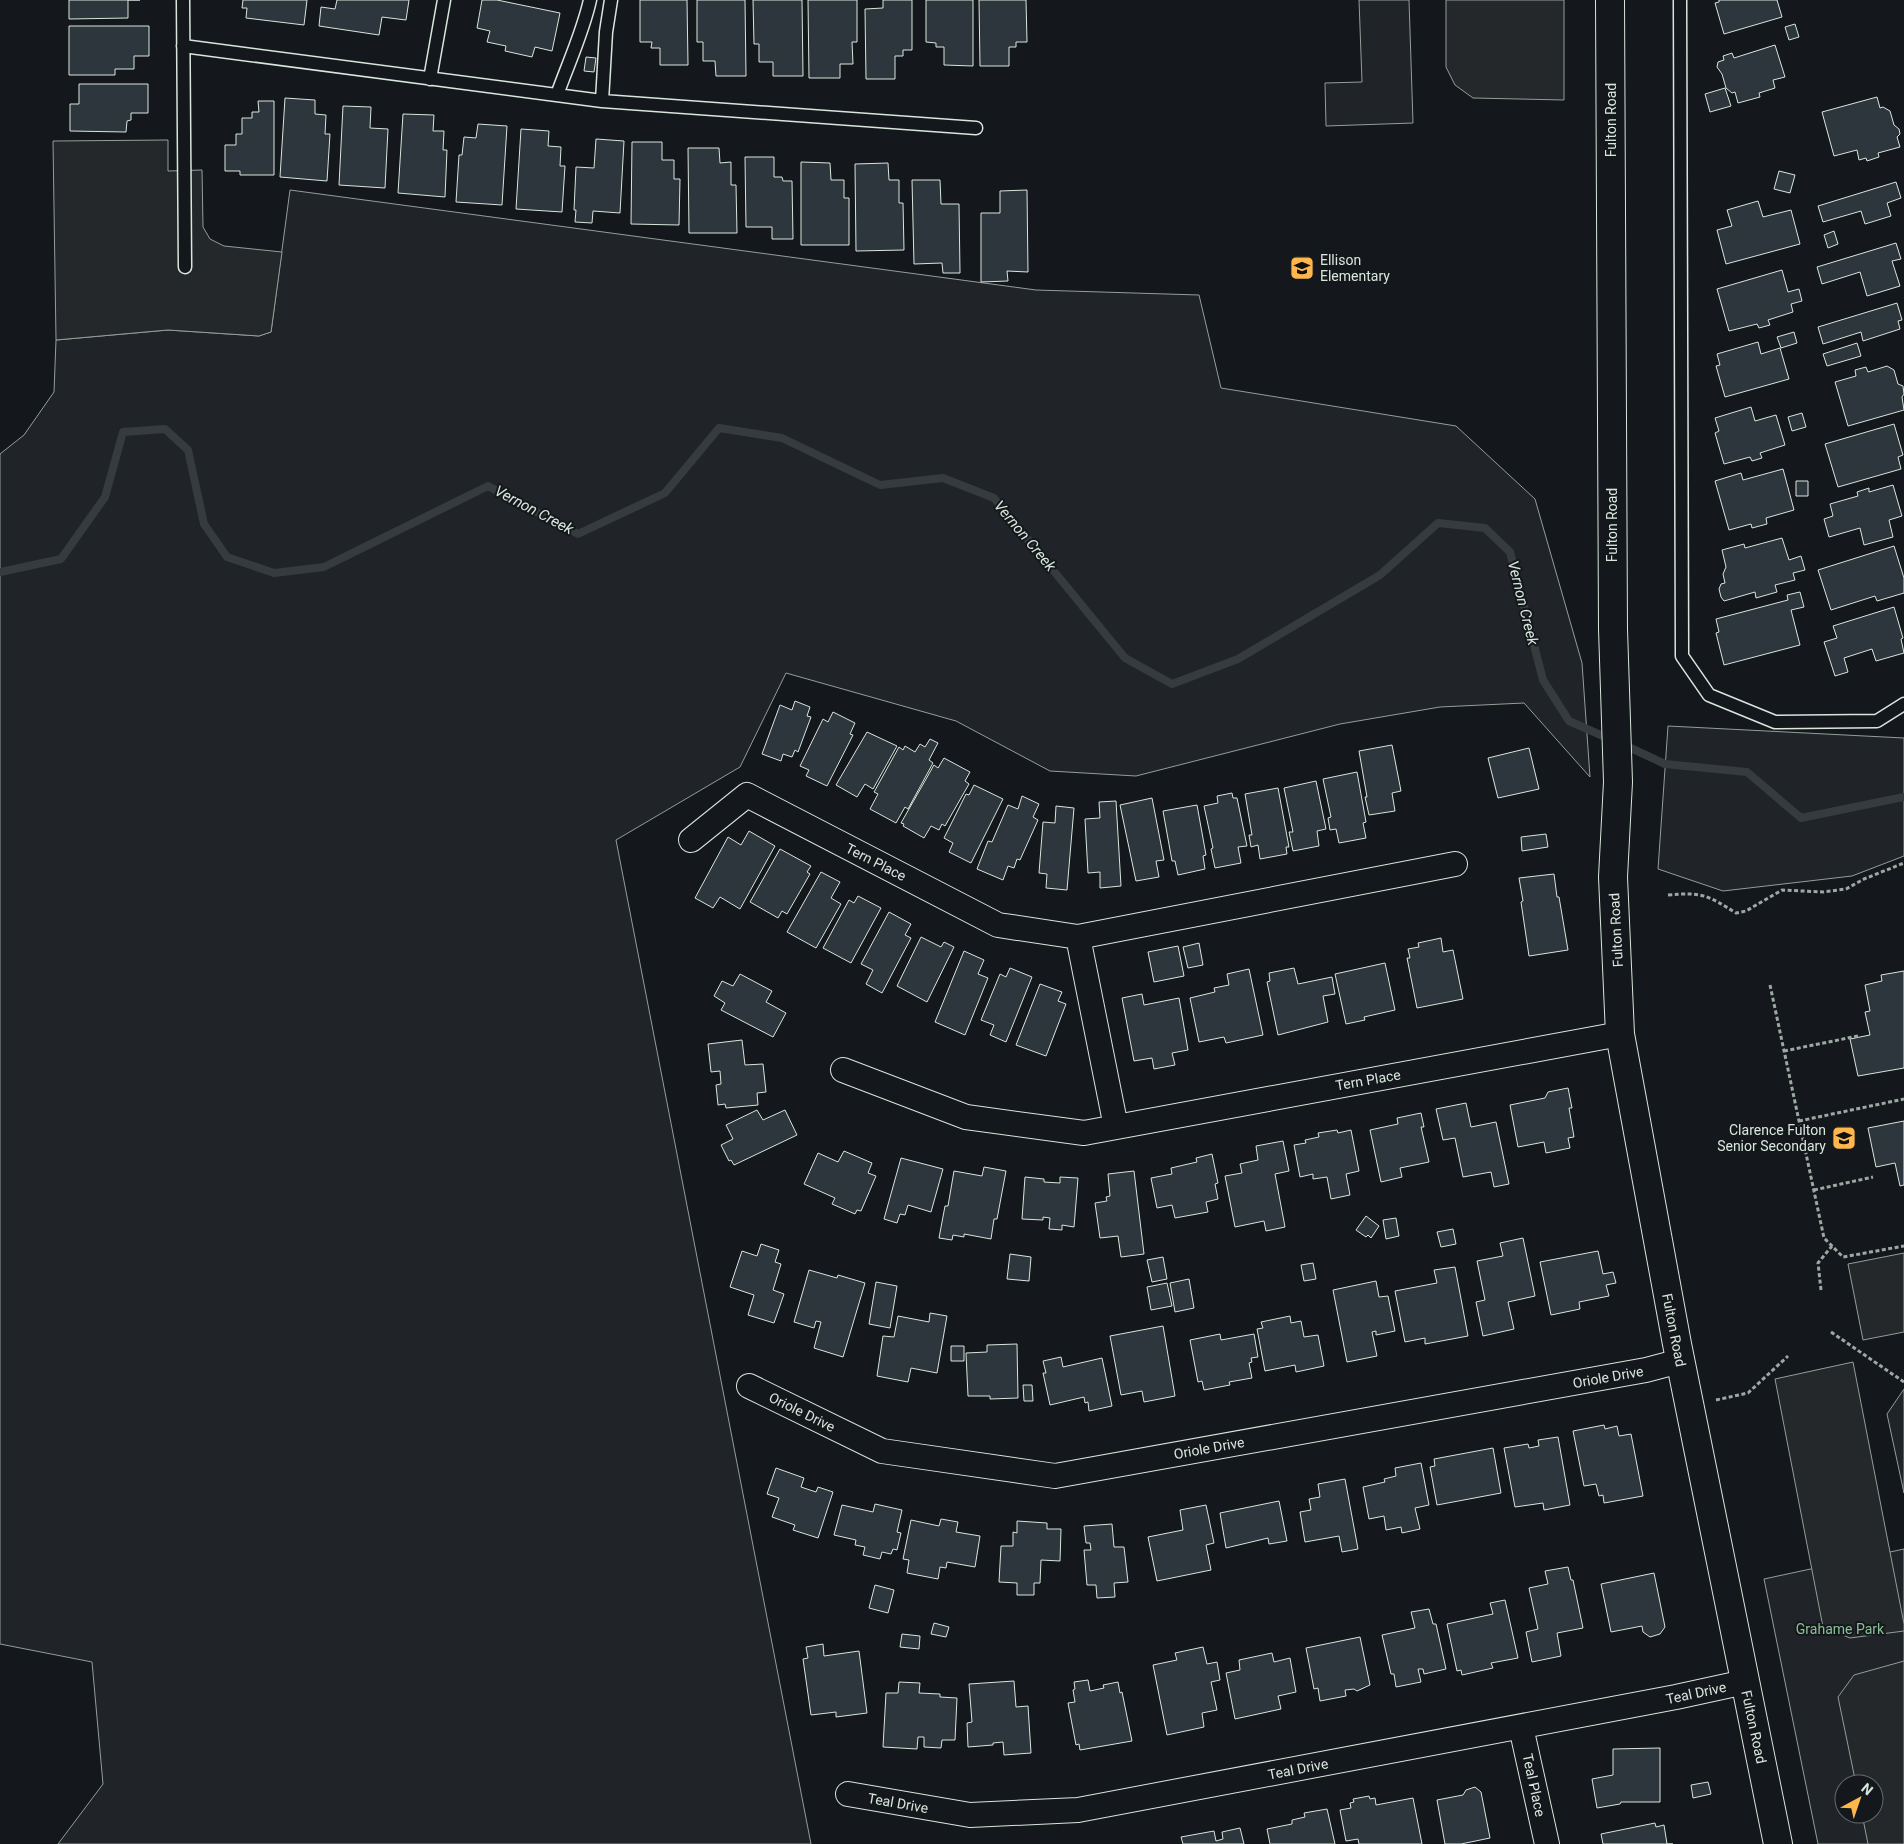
<svg xmlns="http://www.w3.org/2000/svg" width="1904" height="1844" viewBox="0 0 1904 1844" font-family="Roboto,sans-serif">
<style>
.green{fill:#202428;stroke:#939e99;fill-rule:evenodd}
.parking{fill:#24282b;stroke:#939e99}
.lines{fill:none;stroke-linecap:round;stroke-linejoin:round}
.stream{stroke:#363b3e;stroke-width:8}
.building{fill:#2c363c;stroke:#d8e6dc}
.service-casing{stroke:#d8e6dc;stroke-width:15}
.minor-casing{stroke:#d8e6dc;stroke-width:26}
.tertiary-casing{stroke:#d8e6dc;stroke-width:30}
.path{stroke:#9da8a2;stroke-width:3;stroke-dasharray:4 2.5;stroke-linecap:butt}
.service{stroke:#14181c;stroke-width:12}
.minor{stroke:#14181c;stroke-width:24}
.tertiary{stroke:#14181c;stroke-width:28}
.labels{text-anchor:middle;stroke-width:4;stroke-linejoin:round;paint-order:stroke}
.street-label{font-size:14px;fill:#d8e6dc;stroke:#14181c}
.poi-label{font-size:14px;fill:#d8e6dc;stroke:#14181c;text-anchor:start}
.park-label{font-size:14px;fill:#8ac095;stroke:#14181c}
.water-label{font-size:15px;font-style:italic;fill:#d8e6dc;stroke:#14181c}
</style>
<rect width="100%" height="100%" fill="#14181c"/>
<path class="green" d="M1359 0H1409L1413 123 1326 126 1325 83 1362 82Z
M290 190 1036 290 1199 295 1221 388 1456 426 1535 499 1582 663 1590 777 1524 703 1440 707 1340 724 1136 776 1050 771 956 721 786 673 740 767 616 840 811 1844H58L103 1784 92 1662 0 1644V454L24 435 54 392 56 340 168 330 259 336 271 332Z
M1668 726 1904 738V856L1852 876 1723 891 1658 869Z
M1904 1389V1493L1887 1414Z
M1904 1549V1844H1818L1764 1579ZM1844 1784H1874V1814H1844Z"/>
<path class="parking" d="M1446 0H1564V100L1473 98 1455 85 1446 67Z
M168 140V171L202 170 203 227 210 239 224 246 282 252 271 332 259 336 168 330 56 340 53 141Z
M1904 1253V1332L1863 1340 1848 1264Z
M1853 1362 1904 1624V1631L1850 1638 1823 1627 1775 1379Z
M1904 1661V1844H1868L1862 1814H1874V1784H1856L1838 1697 1854 1675Z"/>
<g class="lines">
<path class="stream" d="M0 572 61 559 105 497 123 432 165 429 188 450 204 524 227 557 274 573 324 567 488 486 578 534 665 493 719 428 782 438 880 485 943 478 994 498 1125 658 1172 684 1238 659 1380 575 1438 523 1485 528 1510 552 1543 680 1569 721 1612 740
M1622 744 1665 764 1747 772 1801 818 1904 797"/>
</g>
<path class="building" d="M69 0H140H128V18L69 19Z
M243 0H307L304 25 246 18 247 8H242Z
M337 0H409L406 20 382 17 379 35 319 26 321 7 335 9Z
M482 0H497L560 13 552 51 535 47 532 57 505 51 506 46 487 42 490 31 477 28Z
M640 0H687L688 65H660V48H651L652 42H640Z
M697 0H745L746 76H716L715 61H703V42H697Z
M753 0H802L803 76H773V62H759V44H754Z
M808 0H857V42H852L853 64H840V78H809Z
M883 0H912V50H903V56H895V79H866L865 9 883 8Z
M926 0H973V66L944 65V47H936V43L926 42Z
M979 0H1026L1027 42H1016V47H1009V66H980Z
M1719 0H1777L1782 17 1724 34 1715 3 1719 2Z
M1795 24 1799 37 1789 40 1785 27Z
M69 26H149V56H134V69H115V75H69Z
M1775 45 1785 77 1773 80 1775 88 1759 93 1760 97 1738 103 1735 92 1732 93 1726 88 1722 74 1717 67 1718 62 1724 60 1723 56 1732 53 1734 58Z
M586 57 596 58 594 72 584 71Z
M79 84H148V113H131V120L127 121 126 132 70 131V104H79Z
M1725 88 1731 106 1710 112 1705 94Z
M1877 97 1880 108 1883 107 1890 111 1894 125 1899 129 1900 134 1897 137 1900 147 1878 153 1879 157 1867 161 1866 158 1859 160 1857 150 1834 156 1822 112Z
M285 98 315 100V114L326 115 325 134H330L327 181 280 177Z
M258 101H274V175H240V171H225V145H236V134H242V118H252V112H259Z
M343 106 371 107 370 128 388 129 385 188 339 185Z
M403 114 434 115 433 131H444L443 150H447L445 197 398 193Z
M478 124 507 126 502 205 456 202 459 155H462L464 137 476 138Z
M521 129 549 131 548 146 561 147 560 166H565L562 212 516 209Z
M596 139 624 141 620 213 593 211 592 223 575 222 576 210H574L576 167 594 168Z
M632 142H662V160H674V179H680L679 225 631 224Z
M688 148H719L720 163 731 162V185H736L737 233H689Z
M745 157H774V177H782L783 181H792L793 239H772V227H746Z
M801 162 830 163 831 180H844V198H849V245H801Z
M888 163 889 180H899V203H903L904 250 856 251 855 164Z
M1779 171 1795 175 1790 193 1774 189Z
M912 180H940L941 204H959L960 273H943L942 263 914 264Z
M1896 182 1901 198 1887 203 1891 216 1865 224 1861 211 1823 222 1818 206Z
M1027 190 1028 272 1007 271 1008 281 981 282V213H1000V191Z
M1758 201 1763 217 1791 210 1800 244 1726 264 1717 230 1732 226 1727 210Z
M1834 231 1838 244 1828 248 1824 235Z
M1896 243 1901 259 1892 261 1900 286 1867 296 1860 272 1822 284 1817 267Z
M1782 270 1788 292 1799 289 1802 301 1791 304 1793 312 1768 320 1770 325 1759 328 1757 324 1729 331 1717 289Z
M1897 303 1902 320 1898 321 1900 329 1863 341 1861 332 1823 344 1818 327Z
M1794 332 1797 343 1781 348 1777 337Z
M1758 342 1761 354 1780 348 1789 379 1725 397 1716 366 1720 365 1717 354Z
M1857 343 1861 356 1827 366 1823 354Z
M1887 366 1894 370 1898 384 1903 386 1904 394 1902 397 1904 410 1848 426 1835 382 1856 376 1855 370 1866 367 1868 372Z
M1751 407 1755 421 1776 415 1785 445 1760 453 1762 458 1752 461 1750 457 1724 464 1715 433 1719 431 1715 418Z
M1802 413 1806 427 1792 431 1788 417Z
M1894 424 1903 455 1898 457 1901 469 1838 487 1825 444Z
M1783 469 1794 510 1766 518 1767 524 1752 528 1751 524 1729 530 1715 481 1741 473 1743 480Z
M1796 481H1808V496H1796Z
M1893 485 1902 516 1889 520 1893 537 1864 545 1860 528 1829 537 1824 519 1833 516 1830 504 1858 496 1857 492 1869 488V492Z
M1782 538 1789 560 1801 556 1805 570 1793 573 1795 580 1775 585 1777 592 1756 598 1755 592 1724 601 1721 597 1719 589 1721 584 1725 583 1723 574 1726 567 1722 550 1744 544 1745 548Z
M1894 546 1904 578V593L1877 601 1875 596 1831 610 1818 570Z
M1800 592 1804 607 1791 610 1800 645 1724 665 1716 633 1719 632 1716 619 1788 600 1787 595Z
M1894 607 1903 638 1901 639 1904 653 1876 661 1872 649 1844 658 1848 672 1835 676 1824 642 1837 638 1833 626Z
M795 701 810 707 807 716 811 717 798 752 795 750 792 757 783 754 781 761 762 754 780 705 792 710Z
M833 712 855 723 850 734 853 735 827 786 806 776 809 770 800 766 823 719 828 722Z
M867 732 897 746 873 789 865 784 857 797 836 785Z
M930 739 938 743 929 760 933 763 908 809 905 807 896 823 870 809 878 794 874 792 899 747 903 750 905 746 915 752 920 744 925 747Z
M1392 745 1401 791 1392 793 1395 811 1369 815 1365 797H1367L1359 751Z
M1529 748 1539 789 1498 798 1488 758Z
M944 758 970 772 965 781 969 784 945 826 942 824 939 830 931 826 924 838 903 826 904 824 901 823 934 765 938 768Z
M1357 772 1366 822 1363 823 1366 838 1339 843 1336 829 1330 830 1328 818 1331 817 1323 779Z
M1316 781 1326 829 1317 831 1319 846 1293 851 1289 832H1293L1284 788Z
M974 785 1003 799 971 863 949 852 953 843 944 838 966 794 969 795Z
M1278 788 1289 847H1286L1287 854 1260 859 1258 845 1251 847 1249 835H1252L1245 794Z
M1232 793 1233 798H1237L1247 846 1238 847 1241 863 1215 868 1211 849 1213 848 1204 806 1218 803 1217 796Z
M1022 796 1039 804 1033 817 1038 820 1020 860 1017 859 1014 868 1008 866 1003 880 977 869 988 841 992 842 1008 805 1018 809Z
M1152 798 1164 860 1156 861 1159 877 1136 881 1120 805Z
M1116 801 1121 886 1100 888V872L1088 873 1085 819 1100 818 1099 802Z
M1197 805 1206 855 1203 856 1205 869 1178 875 1175 861H1172L1163 811Z
M1056 806 1074 808 1067 890 1046 888 1047 874 1039 873 1043 822 1055 823Z
M749 831 775 846 740 909 720 897 713 908 695 898 728 837 741 845Z
M1546 834 1548 847 1522 851 1521 837Z
M780 849 811 866 807 872 810 874 787 914 782 911 778 918 750 902Z
M821 872 840 882 831 898 841 904 816 948 787 932Z
M1554 874 1557 897H1559L1568 950 1529 956 1521 902 1523 901 1519 878Z
M858 896 881 908 851 963 823 948 849 900 854 903Z
M889 912 911 924 905 935 911 938 882 993 866 984 873 970 861 964Z
M921 937 941 947 944 942 954 947 927 1002 897 986Z
M1441 938 1443 952 1453 950 1463 999 1417 1008 1407 958H1410L1408 949 1419 947 1418 943Z
M1199 943 1203 965 1188 968 1183 947Z
M1178 946 1184 976 1154 982 1148 952Z
M964 951 984 960 978 974 988 978 965 1035 935 1022Z
M1385 963 1395 1010 1364 1017 1365 1020 1346 1024 1335 974Z
M1010 968 1032 977 1006 1042 990 1035 994 1025 981 1020 1000 974 1006 977Z
M1294 968 1298 984 1332 977 1335 994 1323 996 1328 1022 1278 1035 1267 982 1270 981 1269 973Z
M1249 969 1263 1035 1226 1043 1224 1037 1199 1042 1190 998 1215 992 1214 988 1229 985 1227 974Z
M1904 971V1068L1858 1076 1850 1039 1870 1035 1865 1012 1870 1011 1865 985 1882 981 1881 975Z
M740 974 772 991 766 1002 786 1013 773 1037 721 1010 725 1003 714 996 722 981 733 986Z
M1040 984 1062 992 1058 1001 1066 1004 1046 1056 1016 1045Z
M1142 994 1144 1005 1179 998 1188 1050 1172 1053 1175 1065 1154 1069 1152 1058 1134 1061 1122 998Z
M742 1040 745 1065 763 1064 766 1092 757 1093 758 1105 726 1108 725 1104 718 1105 716 1085 721 1084 720 1071 711 1072 708 1044Z
M1568 1088 1572 1108H1569L1574 1137 1568 1138 1570 1148 1546 1153 1544 1142 1518 1147 1510 1105 1545 1098 1548 1092Z
M1466 1103 1471 1127 1496 1122 1509 1184 1494 1187 1491 1172 1463 1177 1455 1138 1443 1140 1436 1109Z
M757 1110 763 1120 785 1110 797 1135 734 1165 731 1160 729 1161 721 1145 733 1139 726 1125Z
M1421 1113 1424 1127H1421L1429 1162 1400 1168 1402 1177 1381 1182 1370 1130 1398 1124 1397 1118Z
M1904 1121V1185L1900 1186 1895 1163 1876 1167 1868 1128Z
M1337 1130 1338 1133 1351 1130 1359 1171 1346 1174 1350 1195 1331 1199 1327 1177 1313 1179V1174L1300 1177 1294 1145 1306 1143 1305 1140 1319 1137 1318 1133Z
M1283 1141 1289 1171 1275 1174 1285 1227 1266 1231 1264 1221 1235 1227 1225 1176 1242 1173 1240 1164 1258 1160 1256 1146Z
M844 1151 872 1163 868 1173 876 1176 861 1211 857 1210 855 1214 832 1204 835 1198 804 1184 818 1153 838 1162Z
M1212 1154 1218 1183 1215 1184 1218 1199 1206 1202 1208 1212 1175 1218 1172 1205 1157 1208 1151 1178 1172 1174 1171 1168 1197 1162 1196 1158Z
M901 1158 943 1169 931 1212 908 1205 905 1215 900 1214 897 1223 884 1219Z
M984 1167 1006 1171 997 1219H994L991 1239 964 1234V1237L953 1235 952 1240 939 1238 945 1206H948L954 1171 982 1176Z
M1134 1171 1144 1254 1121 1257 1118 1236 1100 1238 1095 1203 1107 1201 1106 1197 1110 1196 1108 1174Z
M1025 1177 1044 1179V1182L1060 1183V1177L1078 1178 1074 1227 1062 1225V1230L1049 1229 1050 1218 1043 1217V1220L1022 1219Z
M1366 1216 1379 1226 1371 1238 1368 1235 1366 1237 1356 1230Z
M1396 1218 1399 1236 1386 1239 1383 1220Z
M1453 1229 1456 1244 1441 1247 1437 1232Z
M1523 1238 1535 1296 1508 1302 1514 1329 1483 1336 1476 1302 1485 1300 1477 1261 1503 1256 1500 1243Z
M761 1244 779 1250 775 1262 781 1264 773 1290 784 1294 774 1323 748 1315 754 1295 730 1287 742 1251 757 1256Z
M1598 1251 1603 1274 1613 1272 1616 1283 1606 1285 1609 1296 1579 1302 1580 1309 1551 1315 1540 1262Z
M1010 1254 1031 1257 1029 1281 1007 1279Z
M1163 1257 1167 1279 1152 1282 1147 1260Z
M1313 1263 1316 1279 1304 1281 1301 1265Z
M1455 1267 1468 1336 1425 1344V1338L1405 1342 1395 1291 1437 1283 1434 1270Z
M809 1270 837 1278 838 1275 865 1283 843 1357 814 1348 821 1322 816 1321 814 1328 794 1322Z
M1189 1279 1194 1308 1175 1312 1170 1283Z
M1376 1281 1379 1297 1388 1296 1395 1331 1376 1335V1331L1372 1332 1377 1356 1347 1362 1333 1290Z
M876 1282 897 1286 890 1328 869 1324Z
M1167 1283 1172 1306 1151 1310 1147 1287Z
M930 1313 947 1316 937 1373 911 1368 908 1382 877 1376 883 1336 894 1337 898 1316 929 1322Z
M1290 1316 1291 1323 1301 1321 1304 1337 1318 1335 1324 1366 1296 1372 1295 1365 1265 1371 1257 1329 1263 1328 1261 1322Z
M1163 1326 1175 1396 1144 1402 1142 1391 1121 1395 1110 1336Z
M1220 1334 1221 1340 1254 1334 1258 1357 1251 1358 1252 1362 1249 1363 1252 1378 1229 1382 1230 1385 1204 1390 1202 1381 1198 1382 1190 1340Z
M1017 1344 1018 1398 990 1399V1396H968L966 1353 987 1352V1345Z
M951 1346H964V1361H951Z
M1061 1357 1063 1367 1102 1358 1112 1406 1089 1411 1088 1402 1085 1403 1084 1397 1050 1405 1043 1373H1046L1043 1361Z
M1023 1385H1032L1033 1401H1024Z
M1604 1425 1605 1429 1617 1426 1619 1436 1631 1434 1643 1496 1604 1503 1603 1495 1599 1496 1596 1484 1584 1486 1573 1431Z
M1558 1437 1570 1505 1544 1510 1543 1503 1515 1507 1504 1448 1528 1444 1529 1448 1539 1446 1538 1440Z
M1493 1448 1501 1493 1437 1505 1430 1467 1435 1466 1434 1459Z
M1421 1463 1429 1505 1415 1508 1420 1529 1402 1533 1401 1527 1386 1530 1384 1516 1369 1519 1363 1487 1385 1482 1384 1479 1396 1476 1395 1468Z
M776 1468 804 1478 801 1487 816 1492 818 1487 833 1492 818 1538 793 1530 795 1525 772 1517 779 1498 767 1494Z
M1345 1479 1358 1549 1342 1552 1339 1536 1305 1542 1300 1512 1311 1510 1309 1499 1320 1497 1318 1484Z
M1279 1501 1287 1541 1269 1544 1268 1538 1226 1548 1220 1513Z
M875 1504 902 1510 897 1532 901 1533 897 1550 893 1549 891 1554 882 1552 880 1559 863 1555 865 1547 855 1545 856 1540 834 1535 842 1505 873 1512Z
M1206 1505 1214 1543 1206 1545 1211 1570 1157 1581 1148 1537 1183 1530 1180 1510Z
M941 1519 958 1522 956 1532 980 1536 975 1567 947 1562 946 1568 940 1567 938 1579 907 1573 909 1560 903 1559 911 1520 939 1526Z
M1017 1521 1047 1523V1529H1061L1060 1561 1041 1560 1040 1583H1034V1595H1017V1583L999 1582 1001 1546H1013V1532L1017 1533Z
M1112 1524 1114 1547H1124L1128 1582 1114 1583 1115 1597 1097 1598 1096 1585H1087L1084 1550H1091L1090 1543H1086L1084 1526Z
M1568 1567 1571 1580H1573L1583 1628 1557 1633 1561 1656 1532 1662 1526 1632 1538 1629 1529 1588 1548 1584 1545 1571Z
M1654 1573 1665 1627 1660 1634 1650 1637 1643 1632 1642 1626 1611 1632 1601 1584Z
M875 1585 894 1590 888 1613 869 1608Z
M1505 1600 1518 1658 1491 1663 1493 1668 1462 1675 1461 1670 1457 1671 1447 1624 1493 1614 1490 1603Z
M1429 1609 1433 1624H1436L1446 1669 1424 1674 1423 1669H1418L1421 1682 1396 1687 1394 1674H1391L1382 1635 1415 1628 1411 1612Z
M934 1623 949 1627 946 1637 931 1634Z
M902 1634 920 1636 919 1649 900 1647Z
M1360 1637 1370 1685 1357 1691 1354 1689 1345 1690 1346 1696 1320 1701 1318 1688 1314 1689 1306 1648Z
M823 1644 824 1656 859 1651 867 1713 836 1717V1712L811 1715 803 1659 808 1658 806 1647Z
M1203 1647 1207 1664 1217 1662 1220 1680 1211 1682 1217 1710 1202 1713 1204 1727 1167 1735 1153 1665 1177 1660 1175 1653Z
M1272 1653 1274 1662 1290 1658 1296 1692 1278 1696 1281 1709 1235 1719 1226 1673 1240 1670 1239 1660Z
M1088 1680 1090 1691 1104 1688 1103 1685 1118 1682 1120 1693 1122 1692 1132 1741 1080 1750 1079 1744 1076 1745 1068 1703 1075 1702 1073 1690 1075 1689 1074 1682Z
M1014 1681 1016 1707 1028 1706 1031 1753 1004 1755 1003 1742 993 1743V1745L968 1747 967 1723 972 1722 969 1684Z
M899 1682 920 1683 919 1693 940 1694V1697L957 1698 955 1740H942L941 1748 924 1747V1737H918L917 1749 883 1747 886 1693H898Z
M1660 1748V1802H1621L1620 1804 1597 1808 1592 1779 1613 1775V1749Z
M1708 1782 1711 1794 1693 1798 1691 1785Z
M1475 1787 1481 1792 1490 1838 1461 1844H1445L1437 1800 1463 1795 1466 1790Z
M1369 1796 1370 1799 1375 1798 1376 1805 1413 1798 1422 1844H1359L1358 1839 1346 1841 1340 1810 1351 1808 1350 1803 1354 1802 1353 1799Z
M1327 1809 1335 1844H1270L1267 1829 1292 1824V1820L1305 1817 1304 1813Z
M1655 1823 1656 1827 1664 1825 1667 1844H1673H1603L1601 1834Z
M1240 1828 1244 1844H1183L1181 1837 1214 1831 1216 1841 1223 1839 1222 1832Z"/>
<g class="lines">
<g class="service-casing">
<path id="service" d="M183 0 185 267
M1680 0 1682 656 1709 695 1775 722 1877 721 1904 704
M183 46 602 101 976 128
M430 79 444 0
M557 95C568 64 583 32 590 0
M602 101 606 32 611 0"/>
</g>
<g class="minor-casing">
<path id="minor" d="M691 840 747 795 998 925 1078 937 1455 864
M1078 937 1116 1127
M843 1070 966 1117 1084 1133 1620 1034
M749 1386 882 1451 1055 1476 1646 1370 1680 1361
M1521 1727 1547 1844
M848 1794 970 1815 1078 1810 1676 1697 1745 1682"/>
</g>
<g class="tertiary-casing">
<path id="tertiary" d="M1610 0 1613 629 1618 782 1613 877 1620 1034 1677 1344 1778 1844"/>
</g>
<path class="path" d="M1668 895C1703 892 1707 895 1736 913L1746 911 1782 890 1823 892 1846 889 1864 879 1904 863
M1770 985 1824 1238 1843 1257 1904 1246
M1784 1051 1858 1036
M1799 1121 1904 1099
M1814 1190 1873 1177
M1821 1290 1818 1263 1832 1246
M1831 1332 1904 1382
M1716 1400 1748 1393 1788 1356"/>
<use href="#service" class="service"/>
<use href="#minor" class="minor"/>
<use href="#tertiary" class="tertiary"/>
</g>
<defs>
<g id="school-square" transform="scale(1.25)"><rect x="-9" y="-9" width="18" height="18" rx="4" fill="#ffb74d" stroke="#14181c"/><path d="M0-5L7-2L0 1L-7-2ZM-4 1L0 2.5L4 1V4Q0 6-4 4Z" fill="#111"/></g>
</defs>
<g fill-rule="evenodd">
<use href="#school-square" x="1302" y="268"/>
<use href="#school-square" x="1844" y="1138"/>
</g>
<g class="labels">
<g class="street-label">
<text transform="translate(1611 120) rotate(-90)" y="5">Fulton Road</text>
<text transform="translate(1612 525) rotate(-90)" y="5">Fulton Road</text>
<text transform="translate(876 862) rotate(27)" y="5">Tern Place</text>
<text transform="translate(1616 930) rotate(-93)" y="5">Fulton Road</text>
<text transform="translate(1368 1080) rotate(-10)" y="5">Tern Place</text>
<text transform="translate(1674 1330) rotate(79)" y="5">Fulton Road</text>
<text transform="translate(1608 1377) rotate(-10)" y="5">Oriole Drive</text>
<text transform="translate(802 1412) rotate(26)" y="5">Oriole Drive</text>
<text transform="translate(1209 1448) rotate(-10)" y="5">Oriole Drive</text>
<text transform="translate(1696 1693) rotate(-12)" y="5">Teal Drive</text>
<text transform="translate(1754 1727) rotate(78)" y="5">Fulton Road</text>
<text transform="translate(1298 1769) rotate(-11)" y="5">Teal Drive</text>
<text transform="translate(1534 1785) rotate(78)" y="5">Teal Place</text>
<text transform="translate(898 1803) rotate(10)" y="5">Teal Drive</text>
</g>
<g class="poi-label">
<text x="1320" y="265">Ellison<tspan x="1320" dy="16">Elementary</tspan></text>
<text x="1826" y="1135" text-anchor="end">Clarence Fulton<tspan x="1826" dy="16">Senior Secondary</tspan></text>
</g>
<g class="park-label">
<text x="1840" y="1634">Grahame Park</text>
</g>
<g class="water-label">
<text transform="translate(534 510) rotate(28)" y="5">Vernon Creek</text>
<text transform="translate(1025 536) rotate(50)" y="5">Vernon Creek</text>
<text transform="translate(1523 603) rotate(76)" y="5">Vernon Creek</text>
</g>
</g>
<g transform="translate(1859 1799) rotate(40)"><circle r="24" fill="#14181c" stroke="#626a69"/>
<path d="M0-4L9 19L0 12L-9 19Z" fill="#ffb74d"/>
<text y="-8" font-size="14" font-weight="bold" text-anchor="middle" fill="#d8e6dc">N</text>
</g>
</svg>
